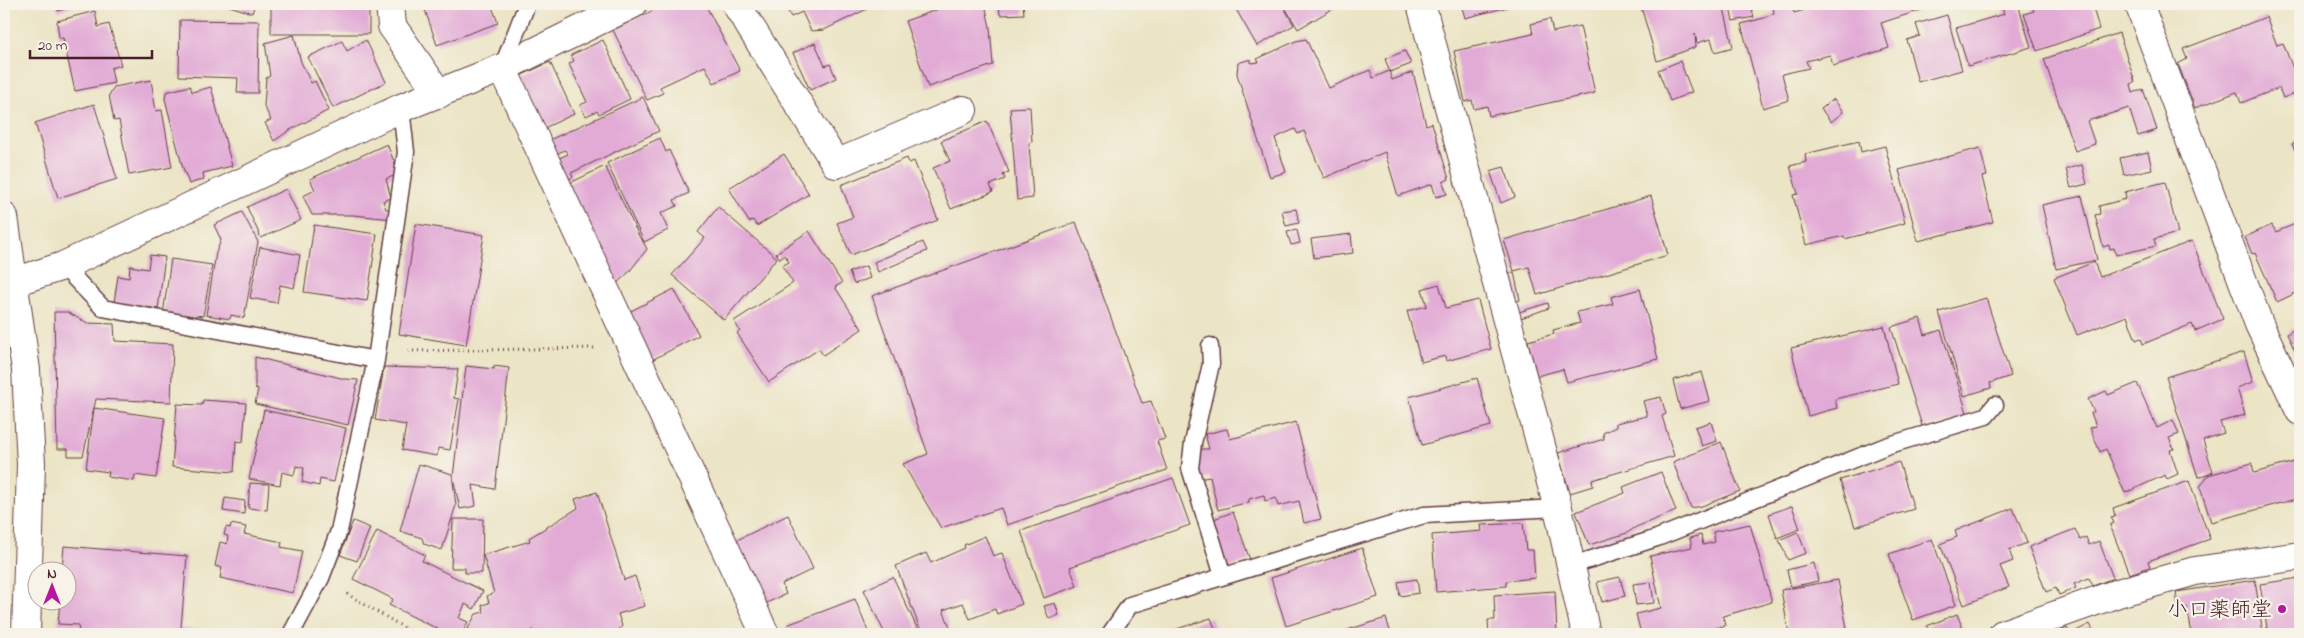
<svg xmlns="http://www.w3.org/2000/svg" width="2304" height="638" viewBox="0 0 2304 638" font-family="'Indie Flower','Klee One',sans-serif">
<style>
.building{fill:#e2abd6}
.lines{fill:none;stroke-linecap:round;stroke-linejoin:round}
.service-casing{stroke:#623d42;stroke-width:19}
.minor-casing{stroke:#623d42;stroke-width:30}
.tertiary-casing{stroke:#623d42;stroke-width:30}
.path{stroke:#623d42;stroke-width:3;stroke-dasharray:1 4;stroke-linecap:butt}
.service{stroke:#fff;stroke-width:16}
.minor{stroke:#fff;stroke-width:28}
.tertiary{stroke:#fff;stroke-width:28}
.poi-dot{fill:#b5179e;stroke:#f7f3e8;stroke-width:2}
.labels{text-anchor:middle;stroke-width:4.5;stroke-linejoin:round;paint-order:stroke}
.poi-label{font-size:21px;fill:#4a1f2b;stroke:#f7f3e8;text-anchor:end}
</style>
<rect width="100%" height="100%" fill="#f7f3e8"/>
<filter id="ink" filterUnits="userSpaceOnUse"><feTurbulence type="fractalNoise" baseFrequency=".02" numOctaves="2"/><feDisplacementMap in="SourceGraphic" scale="10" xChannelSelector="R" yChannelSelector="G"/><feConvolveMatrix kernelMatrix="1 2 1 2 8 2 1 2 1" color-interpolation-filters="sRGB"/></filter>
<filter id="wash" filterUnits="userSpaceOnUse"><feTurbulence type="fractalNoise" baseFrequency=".0096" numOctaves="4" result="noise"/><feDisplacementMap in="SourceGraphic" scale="20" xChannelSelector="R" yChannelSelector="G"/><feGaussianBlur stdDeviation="1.12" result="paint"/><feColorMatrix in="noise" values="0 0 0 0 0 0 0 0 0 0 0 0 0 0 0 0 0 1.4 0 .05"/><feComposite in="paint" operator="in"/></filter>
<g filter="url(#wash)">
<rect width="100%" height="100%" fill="#ebe4c5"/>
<g id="blocks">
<path class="building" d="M56 4H80L58 11Z
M223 4H255L252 13Z
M271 4H369V34H271Z
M423 4H491L498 23 437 45Z
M666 4H705L740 71 714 83 705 66 660 87 663 93 647 100 613 30Z
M784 4H867L869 8 824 30 811 31 802 12 791 17Z
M953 4H985L990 27 993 65 928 87 905 21Z
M999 4H1023L1024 14 1000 15Z
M1233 4H1282L1294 25 1257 46Z
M1283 4H1341L1298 29Z
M1461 4H1519L1465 18Z
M1650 4H1723L1733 47 1715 52 1711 39 1697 43 1695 34 1696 47 1657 61 1641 7Z
M1729 4H1750L1754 17 1733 21Z
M1787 4H1792L1794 13 1815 7 1814 4H1923L1924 9 1881 23 1889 48 1833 66 1830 55 1806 61 1809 68 1782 74 1789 100 1763 108 1741 24 1764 18 1774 13 1773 7Z
M2001 4H2018L2031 47 1968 66 1956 28 2004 14Z
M2031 4H2092L2099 29 2037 51 2024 14 2034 11Z
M95 11 98 27 109 24 121 65 111 68 114 83 75 91 63 38H59L57 21Z
M1947 15 1962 70 1918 82 1907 40 1920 36 1916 24Z
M2266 17 2277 45 2283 43 2300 86V91L2283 98 2279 88 2241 103 2237 92 2195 108 2178 64 2187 59 2183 49Z
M1550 19 1553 32 1580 26 1595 93 1489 116 1487 106 1474 109 1472 100 1465 102 1454 51 1533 34 1531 24Z
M180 20 259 21 258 93H237L238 78 179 76Z
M2119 33 2135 82 2131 84 2133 93 2143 89 2157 130 2138 136 2129 108 2087 121 2095 144 2075 151 2044 59Z
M294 35 301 62 311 83 315 81 329 110 290 130 274 141 265 123 271 120 264 106 266 78 270 76 265 43Z
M1306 39 1329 88 1370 70 1373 78 1389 71 1392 80 1413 72 1426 125 1432 123 1449 179 1443 182 1447 194 1436 197 1432 184 1398 196 1385 152 1324 178 1304 131 1298 134 1295 129 1275 138 1286 172 1270 177 1237 74 1238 63 1251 59V63L1259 62 1257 59 1296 41Z
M366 40 386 82 333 108 308 57 342 41 347 51Z
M603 40 630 99 599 114 597 111 586 116 580 105 587 102 569 64 574 61 571 55Z
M815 43 825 66 830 64 836 78 810 90 793 53Z
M1405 51 1411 64 1390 72 1385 59Z
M1680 61 1692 92 1670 101 1658 70Z
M550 62 574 114 542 129 520 76Z
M151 80 156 111 162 110 172 167 129 175 119 120 114 121 109 95 114 87Z
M190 86 192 92 211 87 232 166 203 173 204 179 189 184 182 165 165 99 166 92Z
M643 97 659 131 571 173 573 177 563 182 553 161 568 154 565 150 552 156 545 142Z
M1834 99 1843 112 1831 122 1821 109Z
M94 104 117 179 58 198 35 123Z
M1030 107 1032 142 1029 143 1033 198 1017 200 1010 108Z
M987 121 1009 172 1003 174 1005 179 990 185 993 192 951 209 933 168 950 161 941 141Z
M660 138 666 152 669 150 689 193 674 200 677 206 661 213 668 230 644 242 607 163Z
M2300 140V161L2292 144Z
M1859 141 1861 152 1885 146 1905 223 1845 239 1844 236 1806 245 1793 195 1798 194 1790 166 1806 162 1805 154Z
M387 144 397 169 394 171 396 175 386 179 391 198 383 201 386 209H393V219L353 215H312L303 196 315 190 310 179Z
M1980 148 1987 176 1982 177 1993 222 1918 241 1899 170Z
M2148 152 2152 169 2124 175 2120 158Z
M784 154 809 194 757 226 753 220 749 222 729 188Z
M907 158 909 163 914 161 938 220 851 255 837 223 853 217 841 185Z
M2082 165 2087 184 2071 188 2066 169Z
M605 166 640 238H641L647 249 629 272 613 287 568 184Z
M1504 167 1515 197 1501 203 1490 171Z
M2165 182 2178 233 2154 239 2156 246 2116 255 2114 248 2110 249 2109 245 2103 247 2095 215 2100 214 2099 206 2126 199 2125 192Z
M286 189 301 220 261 238 247 207Z
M1651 196 1668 255 1537 295 1529 267 1514 271 1504 240Z
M2082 196 2097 260 2056 269 2042 205Z
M718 207 777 258 724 320 672 275 705 238 698 232Z
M1296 209 1299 223 1286 226 1282 211Z
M242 212 258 242 244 318 231 315 230 319 206 315 216 253 221 240 214 225Z
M1076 222 1142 403 1151 401 1165 439 1157 441 1167 470 1007 525 1001 508 941 528 903 464 928 454 872 296Z
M2300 222V291L2277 302 2255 253 2252 254 2245 237 2272 225 2276 232Z
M416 224 484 235 466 345 399 334Z
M314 225 377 234 367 301 304 292Z
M1297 230 1300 243 1291 245 1287 232Z
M809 231 842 283 835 287 862 329 823 355 819 349 769 382 737 333 740 331 734 321 793 283 782 266 789 262 785 255 780 259 776 253Z
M1351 234 1353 253 1314 258 1311 239Z
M2192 241 2223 319 2195 331 2192 324 2143 344 2141 338 2136 340 2127 316 2077 335 2054 278 2094 262 2100 277Z
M923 242 927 251 878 272 874 262Z
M260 247 300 255 294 288 280 285 277 303 250 298Z
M150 255 165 257 158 309 114 302 118 276 129 278 130 266 148 269Z
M171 259 212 265 203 316 196 315 195 319 163 314Z
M866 266 870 278 854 284 849 272Z
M1514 272 1520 300 1515 302 1508 273Z
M1439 284 1446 308 1478 300 1491 349 1446 361 1445 356 1421 362 1407 311 1427 306 1422 289Z
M674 289 699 335 650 361 625 314Z
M1640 289 1658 359 1567 382 1563 369 1537 376 1528 341 1554 334 1553 330 1580 323 1577 312 1613 304 1611 297Z
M1986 298 2011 376 1990 383 1991 388 1964 396 1939 312Z
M1548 303 1549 308 1521 318 1519 312Z
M54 312H67L87 323 114 324 115 341 173 344 171 402 96 399 83 456H68V449H57Z
M1920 318 1925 335 1941 330 1968 416 1923 429 1891 327Z
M1884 326 1898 384 1835 399 1837 408 1808 416 1791 348Z
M2297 327 2300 332V361L2287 334Z
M2244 352 2253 382 2237 388 2245 415 2220 422 2224 433 2203 440 2213 472 2198 477 2166 377Z
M255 357 345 379 358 380 348 425 255 404 258 389 255 388Z
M466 366 494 369V366L509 368 495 489 473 485 476 506 460 509 453 477Z
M384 367 458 369 454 398 459 399 450 450 438 448 437 456 402 450 406 425 375 420Z
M1702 372 1710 401 1680 409 1673 380Z
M1477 378 1491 426 1422 445 1409 397Z
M2137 383 2157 428 2173 420 2179 434 2169 438 2174 449 2170 450 2178 474 2167 479 2165 475 2125 493 2106 449 2100 452 2090 428 2096 426 2091 413 2094 412 2088 399 2106 391 2108 395Z
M1661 397 1666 414 1662 416 1674 456 1592 480 1593 486 1570 493 1558 453 1604 439 1603 433 1616 427V423L1647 416 1643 401Z
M203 400 246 403 243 442 236 441 234 472 172 467 177 404 202 405Z
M94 408 165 418 156 478 135 475 134 481 108 477 109 472 86 469Z
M264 410 346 428 334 482 320 479 319 486 302 482 304 468 296 466 294 475 282 472 280 485 249 479Z
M1296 422 1321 519 1304 523 1299 501 1278 506 1276 498 1265 501 1264 495 1249 499V502L1218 510 1210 477 1192 480 1193 449H1209L1205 434 1227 429 1230 439Z
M1711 422 1717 441 1702 446 1695 427Z
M1721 442 1740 491 1702 506 1691 508 1673 462Z
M2298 461 2300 471V498L2211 522 2200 487 2208 475 2252 463 2254 473Z
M1899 462 1914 509 1855 527 1840 480Z
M419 464 452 474 456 505 442 550 424 544 422 538 400 531Z
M1661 472 1676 511 1636 527 1627 533 1589 545 1576 512 1625 493 1623 487Z
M1173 478 1190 525 1070 567 1077 586 1044 598 1021 531Z
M2189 481 2210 539 2148 561 2150 567 2129 574 2110 525 2114 523 2111 517 2115 516 2113 508Z
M250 483 269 484 267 510 248 508Z
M597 492 624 580 635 576 645 606 618 614 622 626 616 634H535L533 630 527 633V634H465L476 614 484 612 482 605 489 603 487 596 494 593 483 555 530 541 529 538 578 508 575 499Z
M225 498 245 501 244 514 223 511Z
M1792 506 1800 529 1777 538 1769 514Z
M2013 508 2027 543 2009 550 2013 561 2000 566 2009 587 1964 605 1940 544 1957 537 1955 531Z
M1233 512 1250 560 1223 569 1206 522Z
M788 515 813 569 782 584 786 594 762 605 731 543Z
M453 519H483L482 573H465V568H451Z
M353 521 370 528 357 561 340 555Z
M1523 523 1526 550H1533L1535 578 1506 581V586L1436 592 1432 535 1482 531 1481 525Z
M231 524 246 527 244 534 282 542 281 547 302 551 293 593 220 578 222 568 215 566 220 542 227 544 228 536 224 535 226 527 230 528Z
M1750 524 1772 602 1723 616 1725 626 1705 630 1706 634H1641L1636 614 1661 608 1650 556 1692 547 1690 538 1701 535 1703 545 1715 542 1713 532Z
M2075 529 2080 540 2086 537 2089 545 2099 541 2113 578 2093 586 2089 578 2074 584 2076 588 2059 595 2056 588 2046 592 2029 547Z
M377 531 425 555 422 561 483 591 474 609 465 604 459 618 468 622 462 634H448L389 605 393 599 353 579Z
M1798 532 1806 553 1788 560 1779 540Z
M985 536 993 556 1002 553 1022 604 997 614 995 609 970 619 963 603 943 610 950 627 931 634H922L896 566 926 553 931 563 965 548 964 545Z
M1932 539 1956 605 1913 620 1889 554Z
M64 546 187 556 181 628 241 634H78L79 625 58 624 60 600H68V570H62Z
M1362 548 1378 597 1286 626 1271 578Z
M1814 563 1818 581 1791 587 1787 570Z
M893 577 920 634H885L864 590Z
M1620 577 1625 596 1602 602 1597 582Z
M2300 578V634H2268L2260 584Z
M1417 579 1419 593 1400 596 1398 582Z
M1838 580 1848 634H1789L1781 590Z
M2255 580 2263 634H2192L2187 607 2178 609 2176 592Z
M1651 582 1654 603 1636 605 1633 584Z
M1555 591 1557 634H1489L1488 620H1495L1494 595Z
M855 599 869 634H791L787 625Z
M1055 603 1059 615 1049 619 1044 606Z
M1957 614 1965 634H1930L1927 626Z
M1211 618 1217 634H1161Z
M1386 618 1391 634H1334Z
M2090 624 2095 634H2054L2067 628 2070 634Z"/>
</g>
</g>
<g filter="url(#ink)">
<use href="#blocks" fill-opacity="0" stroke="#623d42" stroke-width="1"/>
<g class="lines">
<g class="service-casing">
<path id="service" d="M502 68 527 4
M63 266 103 308 376 360
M1210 346 1211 364 1193 443 1190 468 1223 576
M1570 566 1657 538 1886 446 1986 416 1995 405
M291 634 321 578 339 531 376 360 406 152 401 108
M1110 634 1130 605 1424 515 1558 508"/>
</g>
<g class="minor-casing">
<path id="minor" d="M390 4 392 26 439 94
M736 4 836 164 963 110
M1421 4 1558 508 1586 634
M2139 4 2259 324 2300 411
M502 68 765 634
M14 282 63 266 401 108 502 68 633 4
M2003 634 2118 593 2195 571 2300 556"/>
</g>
<g class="tertiary-casing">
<path id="tertiary" d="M4 217 26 370 31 464 26 634"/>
</g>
<path class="path" d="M408 351 594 348
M347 594 415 634"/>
<use href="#service" class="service"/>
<use href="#minor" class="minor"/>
<use href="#tertiary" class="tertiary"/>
</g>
</g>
<circle class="poi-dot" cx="2282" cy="609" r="5"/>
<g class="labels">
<g class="poi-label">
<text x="2272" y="616">小口薬師堂</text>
</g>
</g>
<rect width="2304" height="638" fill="none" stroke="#f7f3e8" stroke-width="20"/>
<g transform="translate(52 586)"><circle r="24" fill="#f7f3e8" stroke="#b29e9c"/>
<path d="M0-4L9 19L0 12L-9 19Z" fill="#b5179e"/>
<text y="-8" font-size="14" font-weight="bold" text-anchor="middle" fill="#4a1f2b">N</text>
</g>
<path d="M30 50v8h122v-8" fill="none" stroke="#4a1f2b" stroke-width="2.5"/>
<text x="38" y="50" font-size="15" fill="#4a1f2b" stroke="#f7f3e8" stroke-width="4" paint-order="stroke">20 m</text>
</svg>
